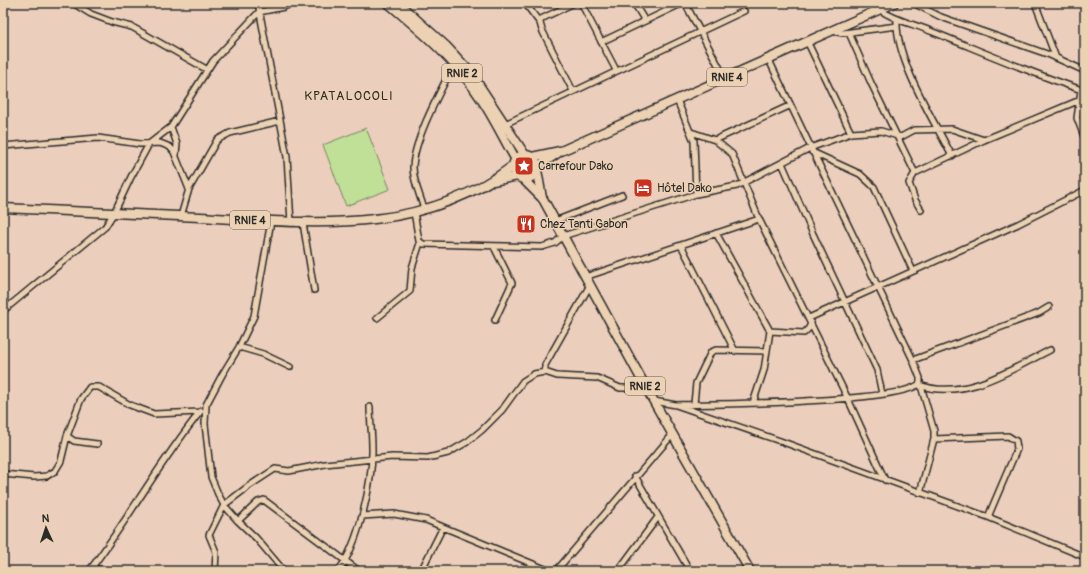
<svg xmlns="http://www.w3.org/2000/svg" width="1088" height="574" viewBox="0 0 1088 574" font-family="Pangolin,sans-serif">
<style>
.green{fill:#c0df97;stroke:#768561}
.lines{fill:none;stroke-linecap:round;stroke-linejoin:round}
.minor-casing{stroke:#2b2b2b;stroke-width:8}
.primary-casing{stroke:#2b2b2b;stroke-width:11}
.trunk-casing{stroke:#2b2b2b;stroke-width:11}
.minor{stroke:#ecd1b3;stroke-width:5}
.primary{stroke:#ecd1b3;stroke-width:8}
.trunk{stroke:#ecd1b3;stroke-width:8}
.labels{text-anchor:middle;stroke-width:3;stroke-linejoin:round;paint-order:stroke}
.shield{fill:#ecd1b3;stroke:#655d54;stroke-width:1}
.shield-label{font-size:11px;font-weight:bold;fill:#2b2b2b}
.poi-label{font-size:12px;fill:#2b2b2b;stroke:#ecd1b3;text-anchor:start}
.neighbourhood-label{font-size:13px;letter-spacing:1px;fill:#2b2b2b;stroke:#ecd1b3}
</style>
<rect width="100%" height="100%" fill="#eccebd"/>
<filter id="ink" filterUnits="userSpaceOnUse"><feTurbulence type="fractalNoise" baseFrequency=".025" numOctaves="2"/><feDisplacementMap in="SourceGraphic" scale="8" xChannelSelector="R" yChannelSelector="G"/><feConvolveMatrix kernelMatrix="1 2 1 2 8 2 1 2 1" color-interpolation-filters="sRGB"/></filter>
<g filter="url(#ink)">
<path class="green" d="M366 128 390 189 346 206 323 145Z"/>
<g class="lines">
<g class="minor-casing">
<path id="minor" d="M73 3 91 14 112 22 132 27 206 69
M258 3 287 157 291 223
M525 3 540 23
M581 3 616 70
M634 3 645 21
M685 3 725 78
M913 3 941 17 1050 55 1085 71
M1035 3 1056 58
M879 9C895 21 915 24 933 32 983 52 1033 74 1085 91
M897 20C895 59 934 121 952 156
M832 31 843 33 897 26
M849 33 871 83 915 173
M807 41 851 133
M601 42 683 3
M1081 90 1077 118 1085 139
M573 91 542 30 540 23 541 19 574 3
M677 100 694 141 696 194
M505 124 744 11
M171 127 177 144 176 155
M691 132 715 140 732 154 759 219 848 399 885 480
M715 140 789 106
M3 146 98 138 140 144 160 143 170 147 174 152 189 189
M812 152 860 174 874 187 913 271
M782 163 813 234 877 370 882 394
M424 209C420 195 413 181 413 167 414 139 441 90 454 64
M921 210 915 200 909 183 915 173 984 140 1080 100
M414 212 419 241 423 244 542 247 555 243 563 236 696 194 737 186 810 148 851 133 881 131 901 137 914 130 952 129 984 140
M181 216 189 189 217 140 230 133 280 121
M271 221 254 316 239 347 222 375 206 405 205 424 211 477 218 494 224 505 238 521 256 538 284 571
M555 221 622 195
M303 223 314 290
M716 233 770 331 764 370 753 403
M681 245 735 351
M494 247 512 283 495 320
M585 277 759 219
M590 285 545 365V372L557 376 597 378 620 388H630L644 384
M3 311 105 227 114 213 131 177 149 144 171 127 213 61 259 12 284 7 292 3
M377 318 410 291 412 268 420 243
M809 318 1018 224 1085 190
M770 331 804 333 809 328 811 323
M239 347 263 354 290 367
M913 360 1039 313 1049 307
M919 385C965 401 1010 370 1050 350
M654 401 676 405 783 442 988 517 1085 557
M694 404 696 383 711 352 716 350 767 351
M676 405C711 404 904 403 920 383V378L913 360 768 58
M67 436 74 441 97 444
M934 439 1008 436 1016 441 1017 449 988 517
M3 474 34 477 47 476 55 471 61 461 67 436 81 399 90 387H99L130 405 154 414 200 412
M635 476 690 571
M920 493 934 439V431L921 386
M362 516 394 514 426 520 550 571
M238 521 258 502 264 500 359 571
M93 567 104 571
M89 571C129 519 160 461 201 411
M215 571 216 552 209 535 224 505 249 486 275 469 289 471 325 464 392 457 428 458 448 453 467 442 482 430 502 410 523 381 534 374 545 372
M338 571C359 545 373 480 372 447 372 433 370 420 370 407
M421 571 443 527
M556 571 673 434
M618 571 658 517"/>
</g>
<g class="primary-casing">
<path id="primary" d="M532 157 560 151
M537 167 561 151 894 3
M493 181 518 176
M3 208C69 211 134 214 200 217 310 223 420 237 514 165"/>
</g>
<g class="trunk-casing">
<path id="trunk" d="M388 3C415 26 443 49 465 77 486 102 500 132 516 160
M398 3 446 46 471 73 525 155
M513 167a12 12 0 1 1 24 0a12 12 0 1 1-24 0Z
M537 170 542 198
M522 178 543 199 644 384 750 571"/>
</g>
<use href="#minor" class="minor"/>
<use href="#primary" class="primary"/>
<use href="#trunk" class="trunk"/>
</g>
</g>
<defs>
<g id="sight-square" transform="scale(1)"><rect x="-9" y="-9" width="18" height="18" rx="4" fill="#c8321e" stroke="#ecd1b3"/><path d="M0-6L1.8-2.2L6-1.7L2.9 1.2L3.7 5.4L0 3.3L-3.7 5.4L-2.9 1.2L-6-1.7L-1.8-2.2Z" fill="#fff"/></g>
<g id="hotel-square" transform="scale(1)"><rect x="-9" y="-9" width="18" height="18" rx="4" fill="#c8321e" stroke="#ecd1b3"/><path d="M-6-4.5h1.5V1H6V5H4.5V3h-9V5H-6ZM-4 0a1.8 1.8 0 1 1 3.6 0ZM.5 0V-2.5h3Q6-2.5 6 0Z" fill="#fff"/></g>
<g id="restaurant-square" transform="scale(1)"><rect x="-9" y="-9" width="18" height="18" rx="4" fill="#c8321e" stroke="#ecd1b3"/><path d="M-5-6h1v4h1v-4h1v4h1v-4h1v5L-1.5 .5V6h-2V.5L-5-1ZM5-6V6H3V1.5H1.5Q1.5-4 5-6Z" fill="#fff"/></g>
</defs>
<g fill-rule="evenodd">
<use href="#sight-square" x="524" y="166"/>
<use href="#hotel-square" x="643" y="188"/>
<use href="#restaurant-square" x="526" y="224"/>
</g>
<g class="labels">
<g class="shield">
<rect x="442" y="64" width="40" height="18" rx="3"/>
<rect x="707" y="68" width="40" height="18" rx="3"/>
<rect x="230" y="211" width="40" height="18" rx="3"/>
<rect x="625" y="377" width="40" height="18" rx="3"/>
</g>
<g class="shield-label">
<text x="462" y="77">RNIE 2</text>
<text x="727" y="81">RNIE 4</text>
<text x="250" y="224">RNIE 4</text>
<text x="645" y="390">RNIE 2</text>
</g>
<g class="poi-label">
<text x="538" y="170">Carrefour Dako</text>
<text x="657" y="192">Hôtel Dako</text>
<text x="540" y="228">Chez Tanti Gabon</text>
</g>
<g class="neighbourhood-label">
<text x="349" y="100">KPATALOCOLI</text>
</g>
</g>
<rect width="1088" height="574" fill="none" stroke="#ecd1b3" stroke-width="16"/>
<rect x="8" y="8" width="1072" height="558" fill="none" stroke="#2b2b2b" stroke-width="1.5" filter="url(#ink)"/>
<g transform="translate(46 528) rotate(357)" stroke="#ecd1b3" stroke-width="3" paint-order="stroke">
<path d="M0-3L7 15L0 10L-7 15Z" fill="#2b2b2b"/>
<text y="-6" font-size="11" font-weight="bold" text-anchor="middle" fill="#2b2b2b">N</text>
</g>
</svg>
